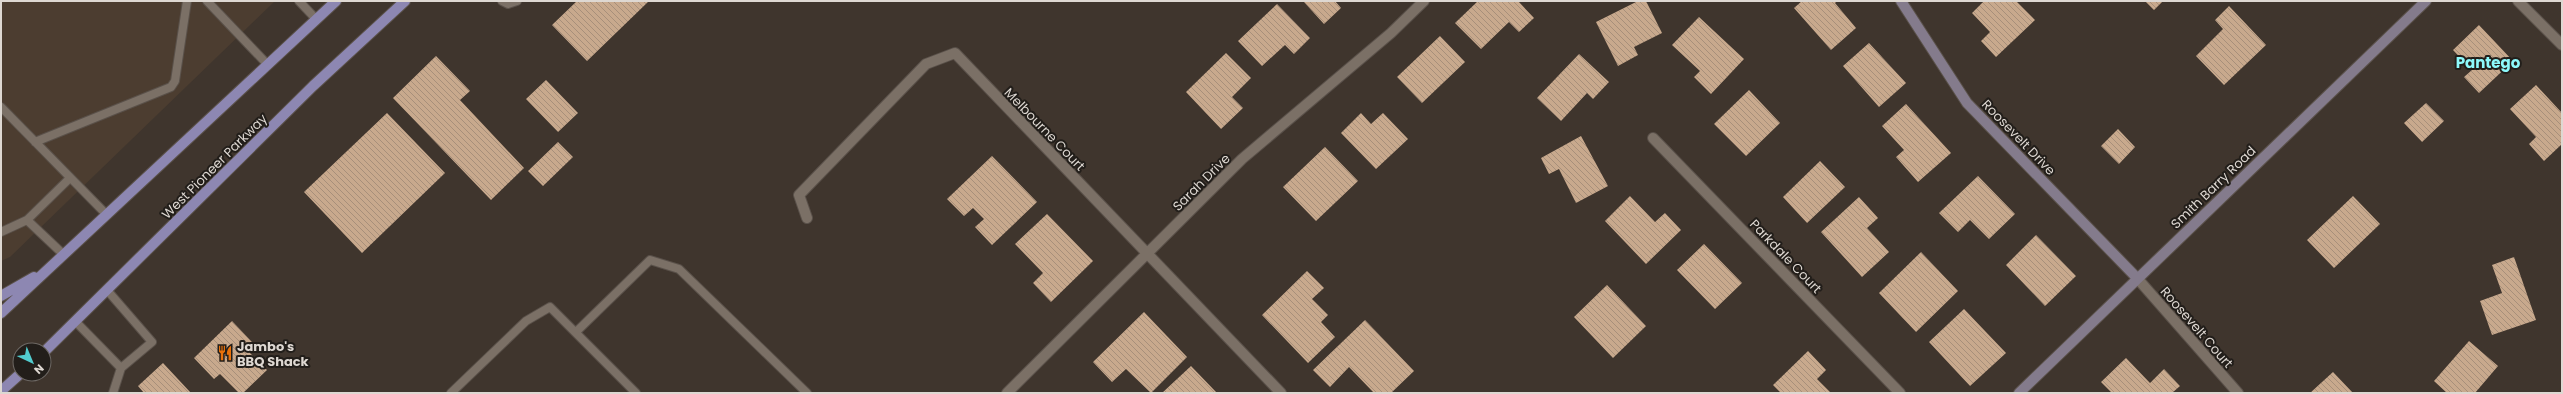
<svg xmlns="http://www.w3.org/2000/svg" width="2563" height="394" viewBox="0 0 2563 394" font-family="Poppins,sans-serif">
<style>
.built{fill:#4c3d30}
.building{fill:url(#building-back-hatch)}
.lines{fill:none;stroke-linecap:round;stroke-linejoin:round}
.lane-casing{stroke:#5a514a;stroke-width:10}
.street-casing{stroke:#5a514a;stroke-width:12}
.secondary-casing{stroke:#5a514a;stroke-width:12}
.primary-casing{stroke:#5a514a;stroke-width:12}
.lane{stroke:#7b7066;stroke-width:8}
.street{stroke:#7b7066;stroke-width:10}
.secondary{stroke:#847b8c;stroke-width:10}
.primary{stroke:#8d87b2;stroke-width:10}
.labels{text-anchor:middle;stroke-width:4;stroke-linejoin:round;paint-order:stroke}
.street-label{font-size:13px;fill:#ded8d2;stroke:#221e1a}
.poi-label{font-size:13px;font-weight:bold;fill:#ded8d2;stroke:#221e1a;text-anchor:start}
.quarter-label{font-size:15px;font-weight:bold;fill:#8df9fb;stroke:#221e1a}
</style>
<defs>
<pattern id="building-back-hatch" width="6" height="6" patternUnits="userSpaceOnUse"><rect width="6" height="6" fill="#c8a98d"/><path d="M-1 5l2 2M0 0l6 6M5-1l2 2" fill="none" stroke="#a78f7a"/></pattern>
</defs>
<rect width="100%" height="100%" fill="#3f352d"/>
<path class="built" d="M1 1H275L10 257 1 261Z"/>
<path class="building" d="M577 1H649L587 61 552 25Z
M1303 1H1335L1341 8 1324 24Z
M1478 1H1518L1534 18 1519 32 1509 22 1481 49 1455 23Z
M1638 1H1646L1662 33 1634 47 1638 55 1618 66 1596 22Z
M1802 1H1837L1835 3 1856 28 1831 50 1794 8Z
M1984 1H2016L2035 20 1996 57 1981 41 1990 32 1972 13Z
M2145 1H2163L2154 10Z
M1277 4 1310 38 1294 54 1285 45 1262 66 1238 41Z
M2229 6 2266 45 2224 85 2196 56 2223 29 2215 20Z
M1699 17 1744 59 1711 94 1694 77 1700 71 1672 45Z
M2479 25 2513 61 2479 93 2464 77 2472 70 2453 50Z
M1440 36 1465 62 1422 103 1397 77Z
M1869 43 1906 83 1879 107 1843 66Z
M1226 53 1251 78 1232 97 1243 108 1221 129 1186 92Z
M1579 54 1609 82 1593 99 1587 93 1561 121 1537 98Z
M436 56 470 91 460 100 524 168 491 200 393 98Z
M546 80 578 113 558 132 526 99Z
M2536 85 2562 113V144L2544 161 2529 144 2536 137 2510 109Z
M1749 90 1780 123 1746 156 1714 124Z
M2426 103 2444 121 2422 142 2404 123Z
M1906 104 1951 153 1918 182 1896 157 1904 150 1882 126Z
M387 113 445 173 362 253 304 192Z
M1361 113 1371 124 1383 113 1408 139 1376 169 1341 133Z
M2118 129 2135 147 2119 164 2101 146Z
M1581 136 1608 186 1576 203 1559 169 1549 174 1541 158Z
M558 142 573 157 543 186 528 171Z
M1325 147 1358 181 1316 221 1283 187Z
M992 156 1037 202 992 245 975 227 984 219 973 208 964 216 947 199Z
M1820 161 1845 187 1807 223 1783 197Z
M1978 176 2015 214 1989 239 1970 220 1958 232 1939 213Z
M1630 196 1655 222 1665 213 1681 230 1646 264 1605 221Z
M2353 196 2380 224 2334 268 2307 240Z
M1859 197 1878 218 1867 228 1889 252 1862 277 1821 232Z
M1047 214 1093 261 1051 302 1033 283 1043 273 1015 244Z
M2036 235 2076 276 2045 306 2006 265Z
M1704 244 1742 283 1715 309 1677 270Z
M1921 252 1958 291 1916 332 1879 293Z
M2514 257 2536 320 2492 335 2480 301 2502 293 2492 265Z
M1307 271 1324 288 1312 299 1328 315 1321 322 1335 337 1308 363 1262 315Z
M1607 285 1646 326 1613 358 1574 317Z
M1964 309 2006 353 1970 386 1929 342Z
M1144 312 1187 357 1151 393 1126 369 1112 382 1093 362Z
M1365 320 1414 371 1391 393H1374L1349 367 1330 387 1313 370Z
M232 321 252 342 245 348 267 370 243 393H239L220 374 214 379 194 358Z
M2469 341 2498 366 2475 393H2447L2434 381Z
M1808 351 1826 370 1817 379 1831 393H1781L1773 385Z
M2126 358 2150 383 2164 369 2180 386 2172 393H2112L2101 382Z
M163 363 191 393H144L138 386Z
M1191 366 1217 393H1162Z
M2333 372 2353 393H2310Z"/>
<g class="lines">
<g class="lane-casing">
<path id="lane" d="M207 1 268 65
M299 1 316 19
M502 1 508 4 517 1
M1 107 107 215
M35 142 171 87 175 81 187 1
M27 220 64 255
M1 232 27 220 70 178
M75 321 121 368 152 342 107 290
M576 332 650 260 679 269 807 393
M113 393 121 368
M451 393 526 321 550 307 636 393"/>
</g>
<g class="street-casing">
<path id="street" d="M2518 1 2562 45
M1653 138 1900 393
M807 218 799 195 926 64 955 53 1281 393
M2137 278 2238 393
M1007 393 1242 159 1391 33 1424 1"/>
</g>
<g class="secondary-casing">
<path id="secondary" d="M1901 1 1967 103 2137 278
M2019 393 2426 1"/>
</g>
<g class="primary-casing">
<path id="primary" d="M1 296 34 277
M1 313 336 1
M44 352 313 86 405 1
M1 391 20 374"/>
</g>
<use href="#lane" class="lane"/>
<use href="#street" class="street"/>
<use href="#secondary" class="secondary"/>
<use href="#primary" class="primary"/>
</g>
<defs>
<g id="restaurant-bare" transform="scale(1.2)"><path d="M-5-6h1v4h1v-4h1v4h1v-4h1v5L-1.5 .5V6h-2V.5L-5-1ZM5-6V6H3V1.5H1.5Q1.5-4 5-6Z" fill="#e8710a" stroke="#221e1a" stroke-width="2.5" paint-order="stroke"/></g>
</defs>
<g fill-rule="evenodd">
<use href="#restaurant-bare" x="225" y="353"/>
</g>
<g class="labels">
<g class="street-label">
<text transform="translate(1045 129) rotate(46)" y="5">Melbourne Court</text>
<text transform="translate(2019 137) rotate(46)" y="5">Roosevelt Drive</text>
<text transform="translate(214 166) rotate(-45)" y="5">West Pioneer Parkway</text>
<text transform="translate(1201 182) rotate(-45)" y="5">Sarah Drive</text>
<text transform="translate(2213 187) rotate(-44)" y="5">Smith Barry Road</text>
<text transform="translate(1786 256) rotate(46)" y="5">Parkdale Court</text>
<text transform="translate(2197 327) rotate(49)" y="5">Roosevelt Court</text>
</g>
<g class="poi-label">
<text x="237" y="351">Jambo's<tspan x="237" dy="15">BBQ Shack</tspan></text>
</g>
<g class="quarter-label">
<text x="2488" y="68">Pantego</text>
</g>
</g>
<rect width="2563" height="394" fill="none" stroke="#ded8d2" stroke-width="4"/>
<g transform="translate(32 362) rotate(136)"><circle r="19" fill="#221e1a" stroke="#6d6864"/>
<path d="M0-3L7 15L0 10L-7 15Z" fill="#52cdcf"/>
<text y="-6" font-size="11" font-weight="bold" text-anchor="middle" fill="#ded8d2">N</text>
</g>
</svg>
